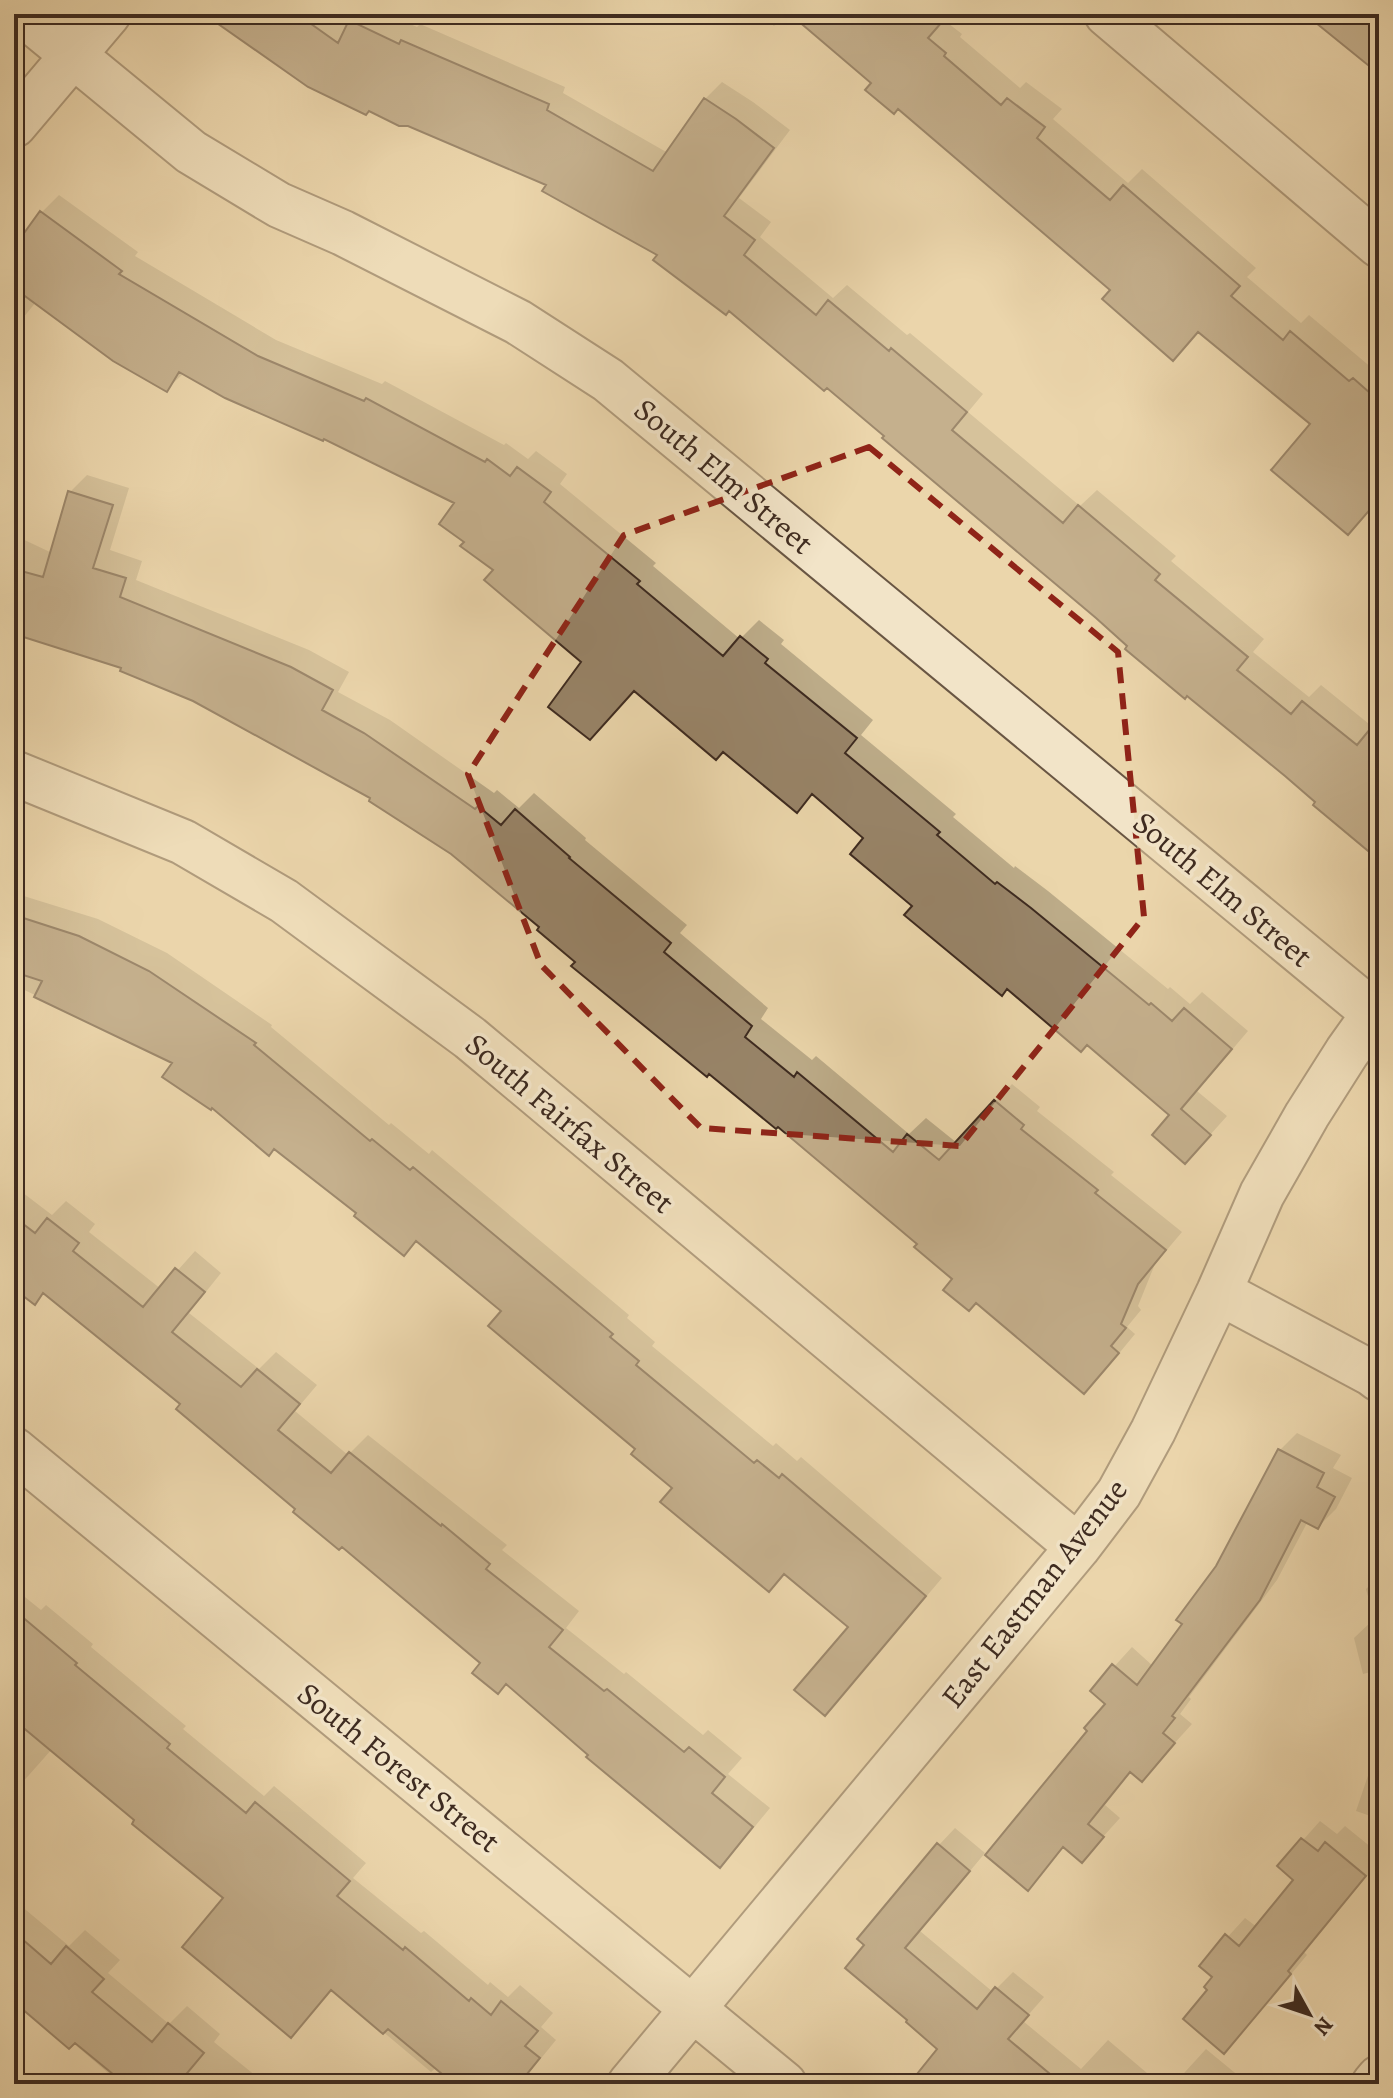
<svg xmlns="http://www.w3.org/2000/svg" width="1393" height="2098" viewBox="0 0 1393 2098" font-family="Alegreya,serif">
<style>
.shadow{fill:#0003}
.building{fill:#988468;stroke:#3e2b20;stroke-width:2}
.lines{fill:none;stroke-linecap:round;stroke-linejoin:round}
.street-casing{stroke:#695643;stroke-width:48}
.street{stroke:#f2e4c8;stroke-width:44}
.marked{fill:none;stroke:#8f2418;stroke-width:6;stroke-dasharray:16 10;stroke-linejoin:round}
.labels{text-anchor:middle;stroke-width:7;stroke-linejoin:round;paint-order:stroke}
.street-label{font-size:32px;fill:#3e2b20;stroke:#f2e4c8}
</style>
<rect width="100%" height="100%" fill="#ebd6ab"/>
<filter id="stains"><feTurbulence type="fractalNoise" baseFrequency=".0025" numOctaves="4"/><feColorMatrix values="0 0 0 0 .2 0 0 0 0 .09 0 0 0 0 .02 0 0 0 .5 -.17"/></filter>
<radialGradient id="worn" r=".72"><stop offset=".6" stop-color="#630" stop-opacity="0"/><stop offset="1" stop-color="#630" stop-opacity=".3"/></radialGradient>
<path class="shadow" d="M208 14H338L349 22 357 14H389L417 27 420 24 565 87 563 93 668 153 705 99 722 82 753 102 790 130 739 198 771 222 760 237 833 298 847 285 907 335 910 333 983 394 968 412 1080 506 1097 490 1176 556 1171 561 1264 639 1253 652 1309 697 1321 685 1374 728 1379 722V857L1318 802 1130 646 827 386 660 255 549 184Z
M758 14H786L774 26Z
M793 14H949L944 20 962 34 960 37 1020 88 1026 82 1062 109 1053 119 1128 183 1142 169 1256 268 1247 277 1301 323 1309 315 1379 374V507L1375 504 1348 533 1313 424 1199 330 1113 290Z
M59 195 138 252 135 256 276 340 382 384 385 381 504 445 506 443 528 459 536 451 567 474 560 484 656 563 653 566 740 639 759 620 784 640 781 644 873 720 861 735 956 814 953 817 1014 868 1015 866 1048 891 1168 989 1170 987 1190 1004 1202 992 1248 1031 1197 1091 1227 1116 1202 1144 1172 1115 1088 1043 914 905 866 837 813 793 797 810 724 750 635 689 584 662 495 569 457 503 324 437 184 373 167 389 36 302 14 329V250L41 213Z
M87 475 129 488 110 550 142 561 136 580 309 650 349 672 338 692 390 720 494 793 497 790 519 808 534 793 586 838 585 840 687 925 680 933 768 1008 761 1019 812 1060 816 1056 909 1134 926 1118 957 1143 1012 1084 1040 1107 1037 1111 1114 1172 1111 1175 1182 1232 1155 1264 1138 1306 1141 1310 1127 1327 1135 1334 1102 1374 1084 1391 955 1279 920 1243 578 962 542 927 452 852 373 797 194 699 124 667 14 632V535L52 553 70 492Z
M14 893 98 919 167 953 272 1025 271 1027 389 1125 391 1123 429 1154 432 1150 629 1315 627 1318 655 1342 652 1346 773 1446 776 1443 797 1461 801 1457 942 1578 848 1689 830 1708 850 1626 786 1572 769 1589 638 1449 504 1311 417 1240 404 1254 359 1213 175 1062 14 985Z
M14 1130 23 1136 14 1151Z
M14 1186 52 1215 66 1201 95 1224 89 1232 161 1289 195 1251 221 1273 189 1313 259 1369 276 1352 317 1385 295 1411 348 1455 368 1435 507 1545 502 1550 579 1611 566 1628 624 1674 626 1672 703 1735 708 1730 742 1758 728 1774 770 1808 738 1847 720 1865 183 1404 44 1291 14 1276Z
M1297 1433 1341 1455 1333 1468 1352 1478 1336 1509 1318 1527 1308 1521 1277 1580 1189 1697 1191 1699 1180 1714 1192 1724 1142 1779 1132 1771 1105 1805 1120 1818 1082 1860 1065 1846 1027 1888 1090 1731 1108 1703 1092 1691 1132 1647 1153 1666 1185 1624 1218 1568 1279 1451Z
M1379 1576V1670L1363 1674 1354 1638 1374 1619 1366 1589Z
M14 1593 17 1596 20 1593 41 1610 46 1605 93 1644 91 1647 186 1726 183 1729 264 1796 274 1786 366 1863 353 1878 421 1933 424 1931 488 1985 490 1982 508 1997 520 1985 553 2013 541 2027 556 2040 520 2084H457L437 2067 431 2072 332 1989 291 2035 226 1898 52 1749 14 1792Z
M1379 1749V1819L1356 1811 1376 1752Z
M1320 1821 1337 1834 1345 1826 1377 1852V1864L1304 1952 1307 1955 1242 2033 1224 2051 1210 1990 1215 1977 1202 1965 1245 1918 1257 1927 1296 1880 1280 1866Z
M955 1828 985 1853 920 1931 993 1992 1013 1972 1044 1997 1023 2021 1081 2069 1108 2040 1160 2084H920L940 2049 910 2020 848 1968 939 1845Z
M14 1900 69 1946 85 1930 120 1960 108 1973 169 2024 187 2006 220 2034 214 2042 266 2084H121L73 2043 14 2000Z
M1206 2049 1240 2077 1235 2084H1174Z"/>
<path class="building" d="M204 14H297L338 43 349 20 399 44 401 40 549 104 547 110 653 171 704 98 736 119 774 148 724 216 755 240 744 255 816 315 828 300 889 351 891 348 967 412 952 430 1063 523 1078 505 1160 574 1155 580 1248 657 1237 670 1291 714 1302 701 1357 745 1379 718V860L1313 805 1315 802 1285 776 1187 696 1185 699 1125 649 1127 646 1096 618 882 438 884 436 827 388 824 391 729 311 726 315 653 260 657 255 542 191 546 185 408 126H399L369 111 366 115 308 87Z
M790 14H949L928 38 946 53 944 56 1001 105 1007 98 1045 127 1037 138 1110 200 1123 185 1240 286 1231 296 1283 340 1290 331 1349 381 1353 378 1379 401V499L1348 535 1271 470 1310 424 1198 332 1173 361 1102 299 1110 290 898 109 894 114 865 90 871 83Z
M1305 14H1379V74Z
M40 211 122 271 119 274 258 356 364 401 366 398 485 462 487 459 510 476 517 467 551 492 544 502 640 581 637 584 723 656 740 636 768 659 765 663 857 738 845 753 940 832 937 835 995 884 997 882 1031 908 1149 1005 1151 1003 1172 1021 1184 1008 1232 1049 1181 1109 1211 1135 1185 1164 1152 1135 1169 1115 1087 1045 1081 1052 1007 989 1002 996 904 915 912 906 850 854 863 838 812 794 797 813 723 752 716 760 634 691 590 740 548 707 581 662 484 580 493 570 460 546 464 542 439 524 454 503 324 439 323 441 225 398 179 372 167 392 113 361 14 288V247Z
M68 491 113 505 93 568 126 578 120 597 291 667 333 690 322 710 364 733 475 809 478 806 501 825 515 809 570 857 569 858 671 943 664 952 752 1026 745 1037 794 1077 797 1072 893 1152 907 1134 939 1160 994 1100 1024 1125 1021 1129 1098 1190 1095 1193 1166 1250 1138 1284 1121 1324 1126 1328 1111 1346 1119 1353 1084 1394 976 1303 969 1311 943 1290 952 1279 914 1247 917 1244 778 1127 776 1129 709 1074 707 1077 571 966 575 962 537 930 539 927 451 854 369 801 370 798 193 701 120 671 121 668 14 634V569L43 577Z
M14 915 79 936 149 971 256 1043 254 1045 370 1141 372 1139 410 1170 413 1167 613 1334 610 1337 639 1361 636 1365 718 1433 754 1463 757 1460 779 1478 782 1474 926 1596 825 1716 794 1690 848 1627 784 1574 769 1592 660 1502 672 1488 631 1454 635 1449 488 1326 501 1311 416 1241 404 1256 354 1216 356 1213 274 1149 269 1156 212 1108 211 1110 162 1077 172 1063 34 997 42 981 14 972Z
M14 1217 35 1233 47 1218 79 1243 73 1251 143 1307 175 1268 205 1292 172 1332 241 1387 257 1369 300 1404 278 1430 331 1473 349 1452 441 1526 442 1524 490 1564 486 1569 563 1630 549 1647 604 1691 607 1689 684 1752 689 1747 725 1777 712 1793 753 1827 720 1868 586 1757 588 1755 506 1684 498 1694 472 1673 480 1663 342 1547 339 1550 293 1512 295 1509 176 1409 180 1404 43 1293 35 1305 14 1289Z
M1278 1449 1324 1473 1317 1487 1335 1497 1318 1529 1301 1520 1260 1600 1172 1716 1175 1718 1163 1733 1175 1743 1142 1782 1130 1772 1088 1824 1104 1837 1082 1863 1063 1847 1028 1891 985 1855 1087 1731 1084 1728 1105 1704 1090 1691 1112 1664 1137 1685 1182 1624 1176 1620 1216 1566Z
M14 1610 77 1663 75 1665 170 1744 167 1748 246 1813 255 1802 350 1881 337 1896 403 1950 405 1947 469 2001 471 1998 491 2015 501 2001 538 2031 525 2046 540 2058 519 2084H454L388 2029 383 2034 331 1990 291 2038 182 1947 223 1898 132 1824 134 1820 14 1720Z
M1301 1838 1318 1851 1325 1842 1366 1876 1288 1971 1291 1974 1224 2054 1183 2019 1207 1990 1204 1987 1212 1977 1199 1966 1225 1934 1239 1946 1293 1880 1277 1866Z
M937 1843 970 1871 905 1948 977 2009 995 1987 1029 2015 1008 2039 1062 2084H909L937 2049 906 2022 907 2020 845 1968 864 1945 857 1939Z
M14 1932 51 1964 66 1946 104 1979 92 1992 152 2042 168 2023 204 2053 178 2084H125L75 2043 69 2049 14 2002Z"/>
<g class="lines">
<g class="street-casing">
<path id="street" d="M23 14 191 152 279 205 343 233 518 322 608 380 1374 1013
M1107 14 1379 245
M14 125 108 14
M14 773 183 842 284 901 470 1038 1078 1547
M1219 1292 1371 1373 1379 1379
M14 1450 784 2084
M630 2084 1078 1547 1119 1493 1153 1431 1219 1292 1262 1194 1307 1115 1347 1052 1379 1007
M1374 2084 1379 2078"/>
</g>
<use href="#street" class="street"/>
</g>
<path d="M0 0H1393V2098H0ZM869 447 1118 652 1144 917 960 1146 701 1128 541 965 468 774 624 535Z" fill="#ebd6ab" fill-opacity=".55" fill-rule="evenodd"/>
<path class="marked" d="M869 447 1118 652 1144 917 960 1146 701 1128 541 965 468 774 624 535Z"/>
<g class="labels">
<g class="street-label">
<text transform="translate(724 476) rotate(40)" y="11">South Elm Street</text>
<text transform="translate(1223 889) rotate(40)" y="11">South Elm Street</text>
<text transform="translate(570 1123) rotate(40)" y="11">South Fairfax Street</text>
<text transform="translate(1034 1593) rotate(-52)" y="11">East Eastman Avenue</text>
<text transform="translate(399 1767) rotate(39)" y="11">South Forest Street</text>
</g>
</g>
<rect width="1393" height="2098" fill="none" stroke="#ebd6ab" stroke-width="48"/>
<rect x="16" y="16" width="1361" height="2066" fill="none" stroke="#3e2b20" stroke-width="4"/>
<rect x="24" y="24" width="1345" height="2050" fill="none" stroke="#3e2b20" stroke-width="2"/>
<g transform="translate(1309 2014) rotate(130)" stroke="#f2e4c8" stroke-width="6" paint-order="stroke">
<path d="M0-6L14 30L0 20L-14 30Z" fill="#3e2b20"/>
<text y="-12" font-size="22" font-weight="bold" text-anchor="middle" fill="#3e2b20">N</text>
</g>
<rect width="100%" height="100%" filter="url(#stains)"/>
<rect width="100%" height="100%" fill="url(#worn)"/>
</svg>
